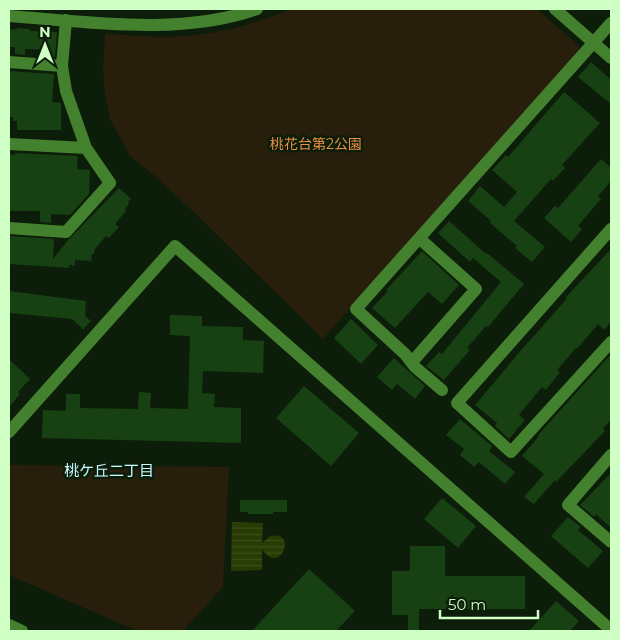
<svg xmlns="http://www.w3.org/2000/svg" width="620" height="640" viewBox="0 0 620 640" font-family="Montserrat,'Noto Sans JP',sans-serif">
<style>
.green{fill:#271e0c}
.water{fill:url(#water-rules)}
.building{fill:#174013}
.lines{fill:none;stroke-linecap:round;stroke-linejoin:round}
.minor{stroke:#44812f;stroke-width:12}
.labels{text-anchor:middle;stroke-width:5;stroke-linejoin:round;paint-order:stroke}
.park-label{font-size:14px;fill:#eb9045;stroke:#0c1d09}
.neighbourhood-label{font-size:15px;fill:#c7fbff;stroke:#0c1d09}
</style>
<defs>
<pattern id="water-rules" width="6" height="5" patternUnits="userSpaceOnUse" patternTransform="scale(1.25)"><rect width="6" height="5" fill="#283b03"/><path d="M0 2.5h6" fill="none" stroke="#3c4f1a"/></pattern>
</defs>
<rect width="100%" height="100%" fill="#0c1d09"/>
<path class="green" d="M292 9H537L580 47 577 53 323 339 204 222 156 177 130 156 110 119 105 95 103 69 105 34C135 35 165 39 195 35 228 32 261 21 292 9Z
M10 465 229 467 223 587 183 631H137L9 575Z"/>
<path class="water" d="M232 522 263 523 262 543 270 536C299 530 280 577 262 549V570L231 571Z"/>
<path class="building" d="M17 28 30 29V31L57 32 55 57H49L50 50 25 49V55L15 54V47H9V29L17 30Z
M591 62 611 80V104L578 77Z
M9 71 54 74 52 102 61 103V130H17V121H13V117H9Z
M564 92 600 123 562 165 565 168 553 181 551 179 514 221 545 247 532 262 515 248 517 246 490 223 491 221 468 201 480 186 504 207 517 192 492 170 506 155 508 157Z
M15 153 78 156 77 169 90 170 89 194 70 215 51 214V223L40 222V211H9V154L15 155Z
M601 159 611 168V181L598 196 601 199 578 226 582 229 571 242 544 218 555 206 558 208Z
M119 188 131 199 128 202 129 204 125 209 126 211 115 224 119 227 109 238 106 236 95 249 94 254H92L91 261 75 260V266L69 265V268L9 264V236L54 239 53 259 68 240Z
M449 221 486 254 487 253 524 284 488 327 486 326 467 348 470 350 444 380 426 366 439 352 442 354 501 282 473 258 470 262 438 233Z
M611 249V322L604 330 598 324 577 349 576 348 557 370 560 372 546 390 542 387 519 415 525 420 509 439 495 426 497 423 475 405 523 348 542 327 567 298 566 297Z
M422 251 459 285 442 304 428 292 395 328 372 308 388 291 386 290Z
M9 291 86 301 85 316 91 321 84 328V330L72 319 9 313Z
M170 315 202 316V326L243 327V340L264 341 263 373 203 371 202 393 215 394 214 407 241 408V443L42 438 43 410 66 411V394H80V408L138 409 139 392 151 393 150 408 188 409 190 336 170 335Z
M351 319 378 345 361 364 334 338Z
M611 354V420L603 428 605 431 556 482 555 480 534 504 524 497 544 474 522 456 539 436 538 435Z
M394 358 425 386 415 399 397 384 392 390 377 377Z
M9 359 30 379 18 392 20 394 9 407Z
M304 386 359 433 331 466 276 418Z
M460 419 492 446 489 451 515 472 505 484 479 462 474 467 460 455 464 449 446 435Z
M611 473V528L596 514 594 517 580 505Z
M442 498 476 526 458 548 424 519Z
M240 500H287V512H273V514H248V512H240Z
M568 517 581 527 578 530 603 551 588 568 551 536Z
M410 546H445V576H525V609H419V631H408V615H392V571H410Z
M309 569 355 611 336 631H252Z
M556 601 579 621 570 631H529Z"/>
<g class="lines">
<path class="minor" d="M555 9 611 58
M9 16C89 22 181 36 257 9
M9 62 62 66
M9 144 86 148
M9 228 66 232 110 183 86 148 66 91 62 66 66 20
M611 229 457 403 511 452 611 342
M412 362 476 289 420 239
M442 390 415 367 405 354 356 309 611 23
M9 432 175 246 611 630
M611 455 568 505 611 542
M9 625 22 631"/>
</g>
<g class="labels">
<g class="park-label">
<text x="316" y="149">桃花台第2公園</text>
</g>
<g class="neighbourhood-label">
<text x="109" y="476">桃ケ丘二丁目</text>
</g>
</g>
<rect width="620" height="640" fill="none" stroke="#cfffc5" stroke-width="20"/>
<g transform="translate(45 45)" stroke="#0c1d09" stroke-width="4" paint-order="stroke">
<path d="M0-4L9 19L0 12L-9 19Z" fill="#cfffc5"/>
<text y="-8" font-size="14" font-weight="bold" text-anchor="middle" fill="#cfffc5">N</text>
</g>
<path d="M440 610v8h98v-8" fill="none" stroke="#cfffc5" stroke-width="2.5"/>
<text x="448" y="610" font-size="15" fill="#cfffc5" stroke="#0c1d09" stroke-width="4" paint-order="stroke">50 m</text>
</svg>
